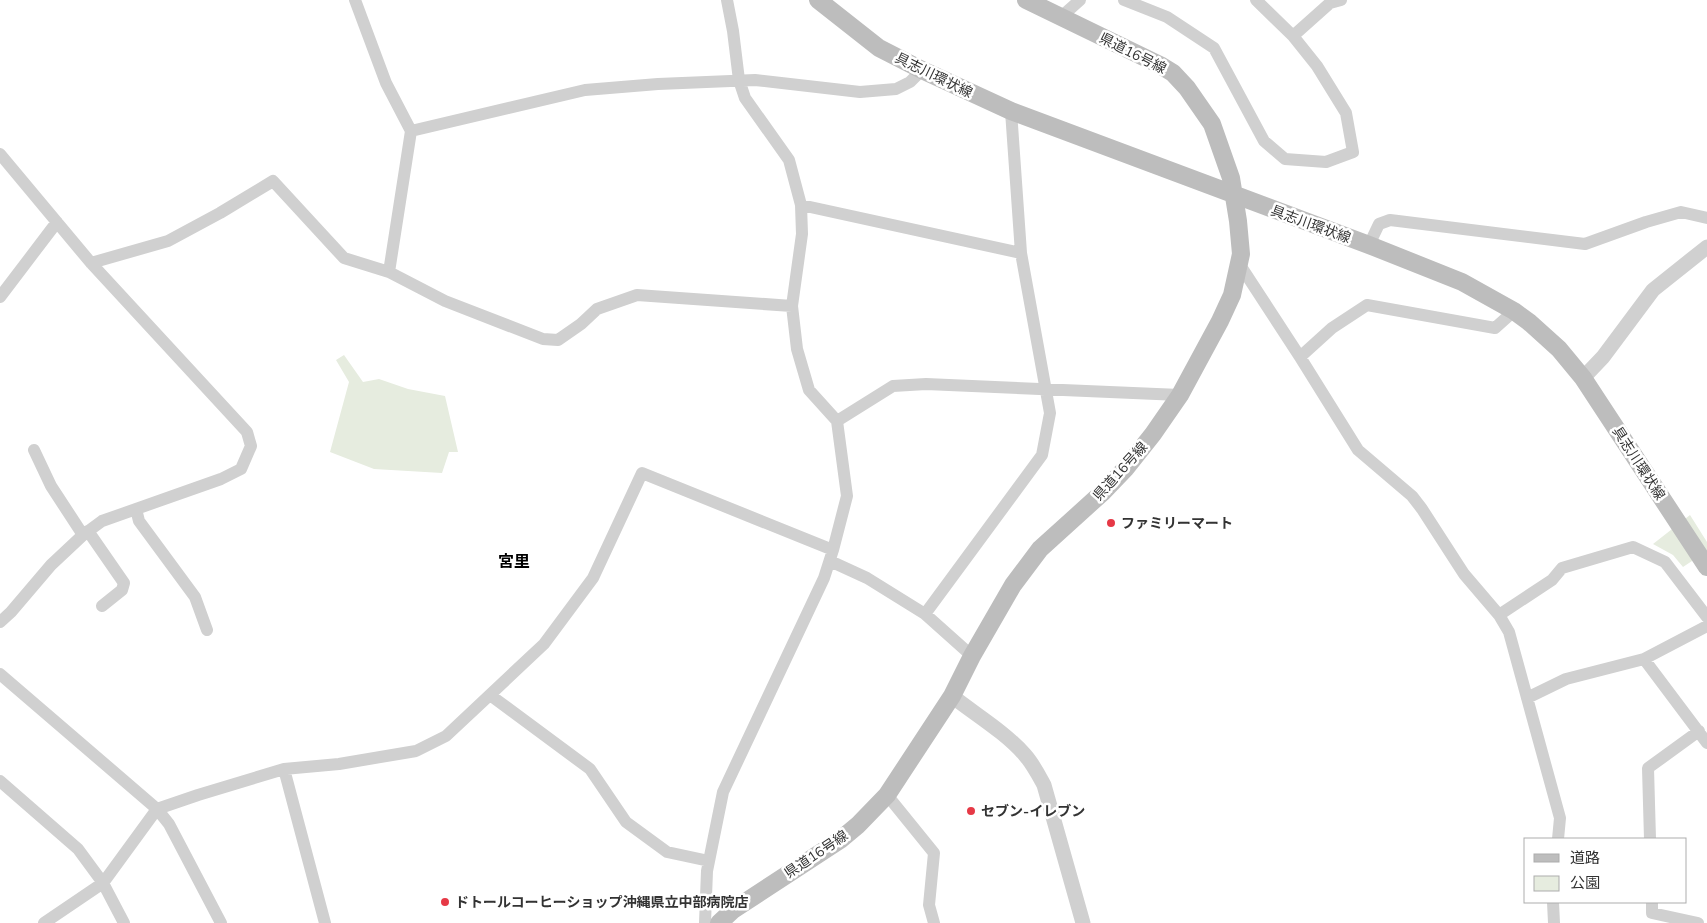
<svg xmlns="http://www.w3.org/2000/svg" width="1707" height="923" viewBox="0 0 1707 923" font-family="Mulish,'Noto Sans JP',sans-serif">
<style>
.green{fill:#e6ecdf}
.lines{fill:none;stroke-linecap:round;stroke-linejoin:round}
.minor{stroke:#d0d0d0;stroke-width:12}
.tertiary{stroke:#d0d0d0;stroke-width:15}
.secondary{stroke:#bdbdbd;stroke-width:18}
.poi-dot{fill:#e63946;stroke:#fff;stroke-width:2}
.labels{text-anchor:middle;stroke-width:5;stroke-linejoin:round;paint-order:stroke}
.street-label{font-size:14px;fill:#333;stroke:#fff}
.poi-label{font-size:14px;font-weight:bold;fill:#333;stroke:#fff;text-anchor:start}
.quarter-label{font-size:16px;font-weight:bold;fill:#000;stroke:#fff}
</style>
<rect width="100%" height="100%" fill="#fff"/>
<path class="green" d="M344 355 363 382 379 379 408 389 445 396 458 452H449L442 473 374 469 330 452 349 382 336 360Z
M1690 515 1707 542V551L1683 567 1673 555 1653 544Z"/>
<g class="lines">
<path class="minor" d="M355 0 386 83 411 131 389 272
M1124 0 1167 17 1214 48 1264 141 1285 159 1326 162 1353 152 1346 113 1317 66 1293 36 1256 0
M1061 17 1080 0
M1293 36 1330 3 1341 0
M411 131 585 90 658 84 755 80 860 92 896 89 910 82 922 70
M0 154 91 263 247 432 251 446 241 469 221 479 102 521 83 535 51 565 11 612 0 622
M801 205 1021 253
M1369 245 1379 224 1390 220 1585 244 1646 222 1681 212 1707 218
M91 263 168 241 220 213 273 181 344 258 389 272 445 301 543 339 558 340 581 324 597 309 637 295 792 306
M1240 265 1300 357 1358 450 1412 496 1422 509 1464 574 1499 615 1509 632 1560 818 1558 839
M0 297 57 222
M1300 357 1332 328 1367 305 1495 328 1514 311
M837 421 893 386 926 384 1180 395
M34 450 51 486 83 535
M136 509 139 521 195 597 207 630
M88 531 124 583 122 590 102 606
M830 561 867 578 925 614 972 656
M925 614 1042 455 1050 413 1021 253 1011 111
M1499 615 1552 580 1562 568 1633 547 1665 562 1707 617
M1644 659 1707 743
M0 674 157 809 169 824 221 923
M490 695 590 769 626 822 667 852 709 861
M1527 698 1566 679 1644 659 1707 626
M284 769 325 923
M0 781 78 849 103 883 124 923
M887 795 934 853 929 905 934 923
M1650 839 1648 768 1699 731
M1553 902 1554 923
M1652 902V913L1698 923
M44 923 103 883 157 809 198 795 284 769 339 764 416 751 446 736 544 644 593 578 642 473 833 550
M705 923 707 871 723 792 824 578 833 550 847 496 837 421 809 390 797 349 792 306 802 234 801 205 789 160 745 98 739 80 733 31 727 0"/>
<path class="tertiary" d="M1583 378 1603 357 1653 290 1707 247
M952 696C976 715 1005 732 1025 755 1033 764 1038 774 1044 785L1083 923"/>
<path class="secondary" d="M818 0 879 48 922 70 1011 111 1369 245 1462 282 1514 311 1529 322 1559 349 1583 378 1707 567
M719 923 733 910 840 840 858 825 887 795 952 696 972 656 1013 585 1040 549 1103 492 1126 468 1153 434 1180 395 1220 321 1232 295 1241 254 1238 221 1231 178 1212 124 1187 88 1173 73 1160 65 1026 0"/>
</g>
<g class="poi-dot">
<circle cx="1111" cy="523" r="5"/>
<circle cx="971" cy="811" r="5"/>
<circle cx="445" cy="902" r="5"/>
</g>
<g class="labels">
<g class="street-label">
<text transform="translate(1133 53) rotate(27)" y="5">県道16号線</text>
<text transform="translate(934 75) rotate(26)" y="5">具志川環状線</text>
<text transform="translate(1311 224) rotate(20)" y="5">具志川環状線</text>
<text transform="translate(1639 463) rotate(57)" y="5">具志川環状線</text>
<text transform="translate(1120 471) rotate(-48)" y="5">県道16号線</text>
<text transform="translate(816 854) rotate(-34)" y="5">県道16号線</text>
</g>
<g class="poi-label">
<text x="1121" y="528">ファミリーマート</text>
<text x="981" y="816">セブン-イレブン</text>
<text x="455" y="907">ドトールコーヒーショップ沖縄県立中部病院店</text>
</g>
<g class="quarter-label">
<text x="514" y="567">宮里</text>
</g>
</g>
<rect x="1524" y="838" width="162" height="65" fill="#ffffff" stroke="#adadad"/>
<rect x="1534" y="854" width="25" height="8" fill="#bdbdbd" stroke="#adadad"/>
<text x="1570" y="863" font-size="15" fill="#333333">道路</text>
<rect x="1534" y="876" width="25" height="15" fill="#e6ecdf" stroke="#adadad"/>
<text x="1570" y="888" font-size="15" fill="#333333">公園</text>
</svg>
